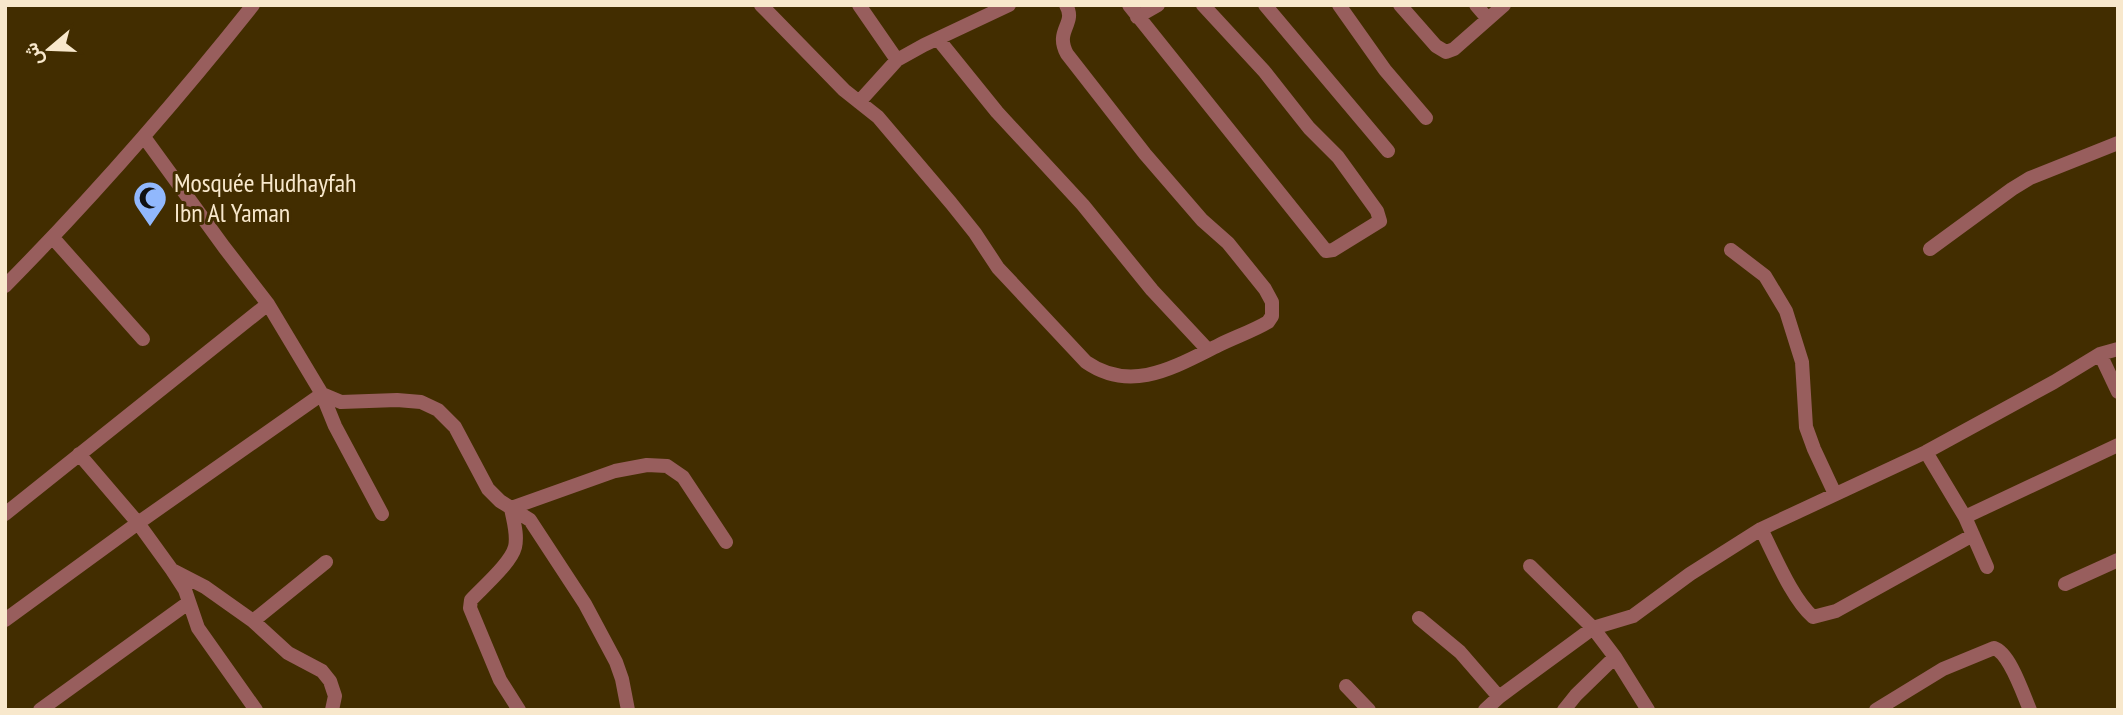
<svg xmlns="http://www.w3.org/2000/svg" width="2123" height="715" viewBox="0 0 2123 715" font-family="'PT Sans Narrow',Vazirmatn,sans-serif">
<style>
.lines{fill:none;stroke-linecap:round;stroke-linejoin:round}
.minor{stroke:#985e5d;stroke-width:14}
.labels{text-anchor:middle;stroke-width:6;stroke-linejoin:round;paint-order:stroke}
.poi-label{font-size:26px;fill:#f8e8cc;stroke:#422d00;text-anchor:start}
</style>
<rect width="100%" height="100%" fill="#422d00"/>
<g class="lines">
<path class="minor" d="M761 5 844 90 878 117 951 203 975 233 998 268 1086 362C1132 394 1176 366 1219 345 1235 337 1253 331 1268 322L1272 316V302L1265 289 1228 243 1202 220 1145 154 1067 54C1054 30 1077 24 1066 5
M859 5 897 60
M1129 5 1326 251 1333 250 1380 221 1377 211 1338 157 1309 128 1264 71 1203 5
M1265 5 1388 151
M1339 5 1385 70 1426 118
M1400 5 1436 46 1446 52 1454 49 1504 5
M1476 5 1488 19
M1137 17 1158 5
M938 39 997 112 1083 205 1152 290 1208 350
M859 102 897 60 924 45 1009 5
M53 238 143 339
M1930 249 2012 189 2030 178 2118 143
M1731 250 1765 276 1786 311 1802 362 1806 427 1814 449 1835 494
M5 286C93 197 175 103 253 5
M2100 354 2118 392
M322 394 341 402 397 400 421 402 438 410 455 427 488 489 500 501 530 520 585 604 616 662 622 679 628 710
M322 394 335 426 382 514
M1926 452 1965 517 1987 567
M79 454 138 523 172 570 185 590 198 628 256 710
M5 514 268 304
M1965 517 2118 445
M1761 529C1774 554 1792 599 1813 617L1836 611 1973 535
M1530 566 1593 628 1615 657 1648 710
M174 571 205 587 253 621 288 653 322 671 330 681 335 696 332 710
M2065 584 2118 560
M1419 618 1460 652 1499 697
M5 620 138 523 322 394 268 304 224 247 144 137
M253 621 326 562
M1346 686 1369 710
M40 710 188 603
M519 710 500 680 470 608 471 600C483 587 511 563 515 547 518 534 513 520 511 508L615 471 647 465 667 466 683 477 726 542
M1485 710 1499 697 1593 628 1633 616 1690 574 1761 529 1926 452 2054 382 2100 354 2118 349
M1564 710 1576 695 1615 657
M1876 710 1943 669 1994 648C2010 653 2023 694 2030 710"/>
</g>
<defs>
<g id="mosque-pin" transform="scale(1.75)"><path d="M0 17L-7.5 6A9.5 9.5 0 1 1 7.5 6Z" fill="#91b8fd" stroke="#422d00"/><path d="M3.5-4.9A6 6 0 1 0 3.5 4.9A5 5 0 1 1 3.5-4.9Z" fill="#111"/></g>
</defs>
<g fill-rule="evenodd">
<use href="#mosque-pin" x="150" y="198"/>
</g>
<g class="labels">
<g class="poi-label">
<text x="174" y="192">Mosquée Hudhayfah<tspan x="174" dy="30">Ibn Al Yaman</tspan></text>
</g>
</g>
<rect width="2123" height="715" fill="none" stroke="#f8e8cc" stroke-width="14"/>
<g transform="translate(49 49) rotate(251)" stroke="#422d00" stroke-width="5" paint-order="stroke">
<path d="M0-5L12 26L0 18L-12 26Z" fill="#f8e8cc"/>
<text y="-10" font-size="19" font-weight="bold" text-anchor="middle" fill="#f8e8cc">ش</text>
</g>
</svg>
